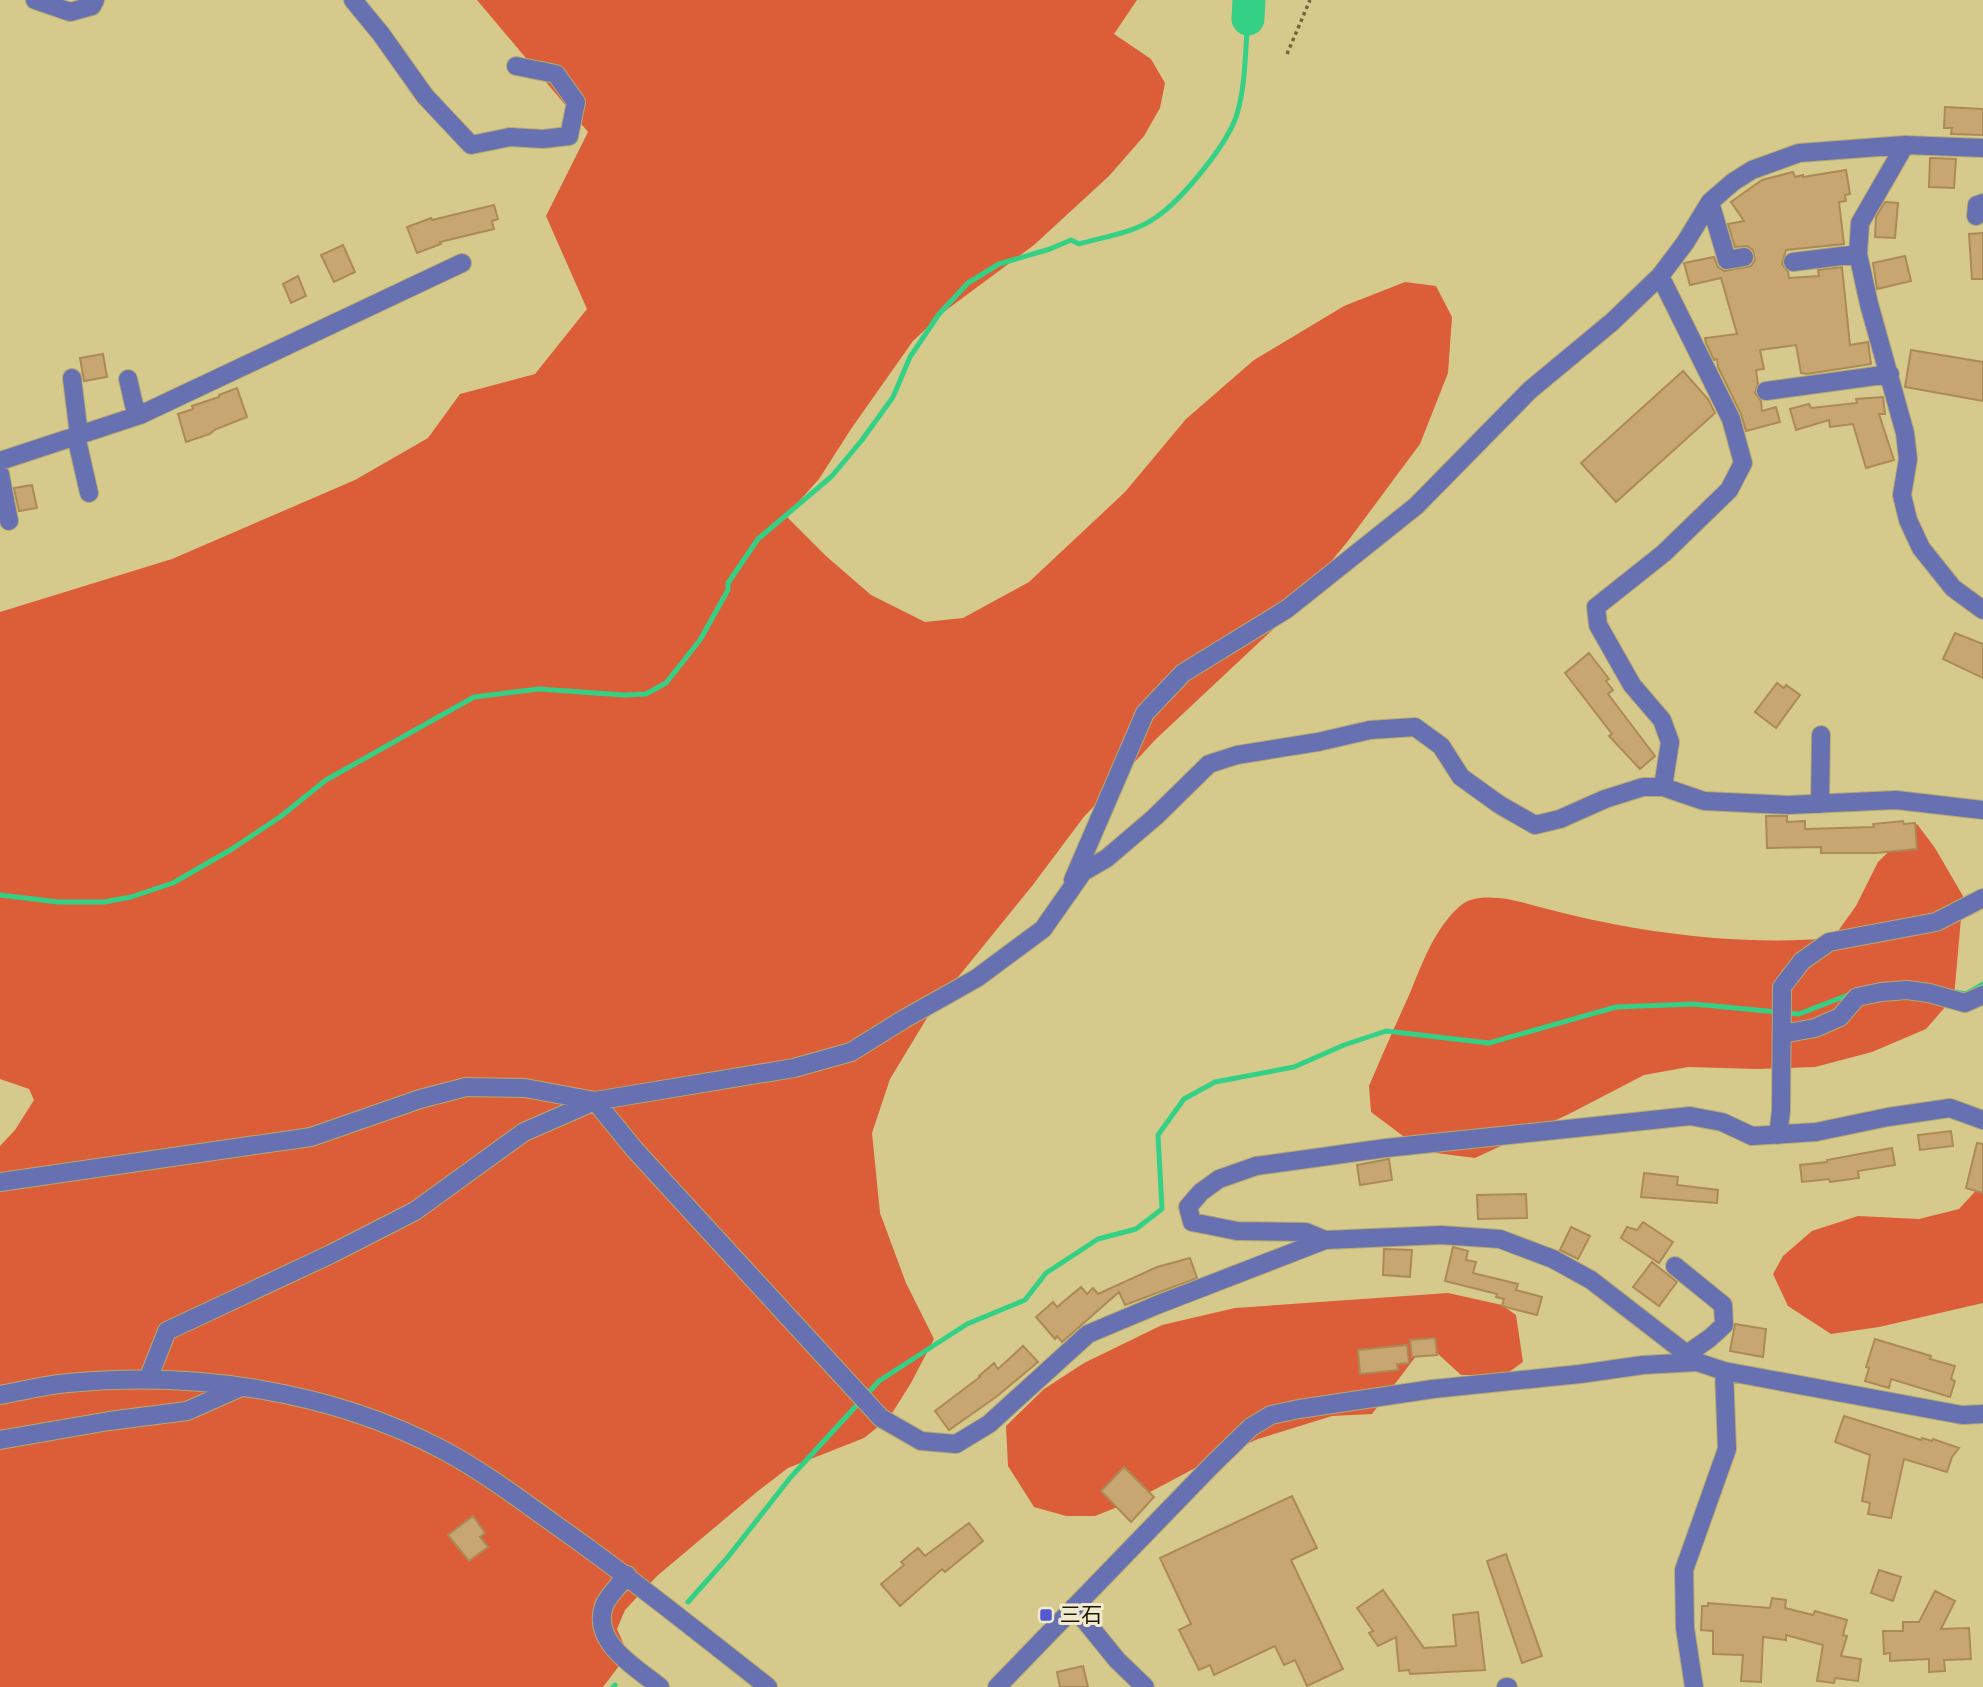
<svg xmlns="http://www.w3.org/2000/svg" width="1983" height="1687" viewBox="0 0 1983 1687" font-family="'PT Sans Narrow','Noto Sans JP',sans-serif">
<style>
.forest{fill:#db5e38}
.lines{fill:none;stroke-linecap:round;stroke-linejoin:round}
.stream{stroke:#34d086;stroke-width:5}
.river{stroke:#34d086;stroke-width:33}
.building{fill:#c8a672;stroke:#ac8a56;stroke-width:2}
.minor-casing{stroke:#b4a973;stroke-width:20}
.path{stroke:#706740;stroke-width:3.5;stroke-dasharray:3.5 3.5;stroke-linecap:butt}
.minor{stroke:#6770b1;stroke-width:18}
.poi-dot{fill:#565ad1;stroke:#f0e9cb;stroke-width:2.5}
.labels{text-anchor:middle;stroke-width:6;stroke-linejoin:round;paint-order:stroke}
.poi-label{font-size:21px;fill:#1a1500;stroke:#f0e9cb;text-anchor:start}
</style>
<rect width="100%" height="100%" fill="#d6c98c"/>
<path class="forest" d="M477 0H1137L1114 34 1151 59 1165 83 1160 108 1144 136 1109 176 1034 245 945 311 913 341 851 429 819 479 786 516 826 556 871 595 925 622 963 618 1029 582 1125 492 1186 419 1254 360 1344 306 1405 282 1436 286 1452 317 1448 373 1420 444 1348 541 1283 620 1156 739 1083 818 1032 886 933 1008 890 1079 872 1133 880 1213 906 1283 934 1339 911 1383 889 1418 864 1438 788 1468 758 1491 657 1576 625 1610 617 1629 628 1654 603 1687H0V1146L15 1130 34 1100 29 1089 0 1079V612L172 559 355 480 428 438 460 394 535 374 587 309 546 216 588 132Z
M1917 824 1935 848 1963 896 1954 997 1926 1029 1872 1052 1815 1067 1757 1069 1688 1067 1644 1075 1569 1114 1475 1158 1436 1153 1403 1136 1371 1112 1369 1086C1382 1055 1396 1024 1410 993 1423 962 1434 929 1460 906 1476 891 1513 899 1532 905 1626 931 1735 947 1833 938L1856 906 1878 862Z
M1983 1183V1303L1879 1327 1831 1334 1788 1306 1773 1274 1783 1256 1812 1231 1858 1216 1919 1219 1959 1209Z
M1448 1293 1502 1305 1516 1315 1523 1362 1505 1375H1461L1426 1343 1372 1414 1332 1416 1258 1439 1199 1466 1135 1500 1095 1516H1066L1034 1507 1008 1466 1006 1426 1044 1389 1084 1363 1162 1325 1235 1308Z"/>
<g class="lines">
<path class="stream" d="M0 895 58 902H104L131 897 173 883 232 849 280 817 326 780 474 697 539 689 624 695 646 694 666 683 700 640 728 590V583L758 539 832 476 862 440 893 397 910 357 939 314 968 283 999 264 1050 249 1071 240 1079 244C1103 237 1134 233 1155 218 1181 201 1228 144 1237 114 1246 84 1245 50 1248 19
M1955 992 1966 994 1983 984
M688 1602 728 1557 790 1478 879 1381 967 1324 1025 1300 1046 1273 1098 1239 1136 1229 1162 1209 1158 1135 1184 1099 1215 1082 1294 1067 1344 1045 1386 1031 1489 1043 1616 1007 1693 1004 1799 1014 1853 993
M613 1687 615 1685"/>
<path class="river" d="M1248 19 1249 0"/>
</g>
<path class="building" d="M1945 107 1983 109V135L1951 134 1952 128H1944Z
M1930 158 1956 159 1954 188 1929 187Z
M1846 170 1850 194 1845 195 1846 201 1839 202 1844 244 1786 250 1782 264 1788 272 1789 278 1819 276 1818 270 1842 267 1850 345 1868 342 1871 364 1807 374 1801 373 1796 345 1760 350 1764 369 1756 370 1758 384 1755 393 1761 401 1762 411 1776 407 1780 422 1746 431 1741 414 1718 367 1717 359 1714 360 1706 343 1705 338 1737 334 1721 278 1690 285 1684 263 1714 257 1718 267 1724 271 1751 266 1755 260 1753 250 1747 246 1735 247 1728 224 1744 221 1731 202 1762 180 1793 172 1795 177 1803 175V177Z
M1885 202 1898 203 1895 238 1875 237 1876 217Z
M494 205 498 219 492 221 494 229 440 242 441 244 417 253 407 227 431 218 432 220Z
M1983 233V279H1972L1969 234Z
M343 245 355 272 334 282 321 255Z
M1905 256 1911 281 1877 289 1873 263Z
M298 276 306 296 291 303 283 284Z
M1911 350 1983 362V401L1905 387Z
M103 354 107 377 84 381 80 358Z
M1683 371 1708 399 1715 413 1616 502 1581 463Z
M237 388 247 417 214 430 210 434 186 442 178 414 193 409 192 406 219 397V395Z
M1883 397 1885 414H1879L1894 460 1866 468 1853 424 1830 427 1829 420 1796 430 1790 409 1809 404 1811 408 1857 403 1856 399Z
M32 485 37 508 19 511 14 488Z
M1955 633 1983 644V678L1943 659Z
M1589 653 1609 679 1606 681 1613 690 1608 694 1655 756 1640 769 1609 736 1612 734 1565 673Z
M1777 683 1784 688 1786 685 1800 695 1776 728 1755 712Z
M1766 816H1787V822L1805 821V829L1874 827 1873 824 1903 821 1904 824 1915 823 1917 849 1876 853H1821V847L1767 848Z
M1951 1131 1953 1146 1920 1150 1918 1135Z
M1977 1143 1983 1144V1193L1966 1188Z
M1892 1148 1895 1165 1858 1171 1859 1178 1830 1182 1829 1179 1802 1182 1800 1165 1827 1162V1160Z
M1389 1159 1392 1180 1360 1185 1357 1165Z
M1644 1173 1678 1177 1677 1185 1718 1190 1717 1203 1641 1197Z
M1526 1194 1527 1218 1478 1219 1477 1195Z
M1643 1222 1673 1242 1659 1263 1621 1238 1627 1227 1637 1230Z
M1571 1227 1590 1236 1578 1259 1560 1250Z
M1453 1247 1468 1251 1466 1260 1476 1262 1473 1273 1518 1284 1516 1290 1542 1297 1537 1315 1502 1306 1504 1299 1496 1297 1497 1294 1445 1281Z
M1384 1249 1412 1250 1410 1277 1383 1275Z
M1190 1258 1197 1278 1125 1305 1119 1292 1062 1342 1057 1336 1055 1339 1036 1317 1053 1302 1057 1307 1081 1287 1087 1294 1093 1288 1098 1294 1157 1267Z
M1652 1262 1677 1282 1659 1306 1633 1287Z
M1735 1324 1766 1329 1763 1357 1730 1351Z
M1435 1338 1437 1355 1412 1357 1410 1340Z
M1875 1339 1931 1356 1930 1359 1955 1366 1951 1379 1955 1381 1950 1397 1891 1379 1889 1388 1865 1381 1869 1368 1866 1367Z
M1407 1345 1409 1363 1397 1364 1398 1370 1360 1374 1358 1350Z
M1023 1346 1038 1362 996 1397 949 1430 935 1411 980 1377 979 1376 994 1363 998 1369Z
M1844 1416 1921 1440 1922 1438 1932 1441 1933 1439 1959 1448 1952 1457 1947 1472 1904 1459 1891 1518 1868 1514 1870 1503 1862 1501 1870 1455 1835 1442Z
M1124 1467 1154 1497 1131 1522 1101 1491Z
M1292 1496 1317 1548 1291 1560 1343 1669 1307 1686 1295 1660 1284 1665 1275 1646 1214 1675 1210 1665 1199 1670 1179 1630 1191 1624 1160 1558Z
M473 1516 485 1533 480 1537 488 1547 469 1561 448 1535Z
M969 1523 983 1541 945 1572 942 1569 900 1606 881 1584 904 1565 901 1562 918 1548 925 1556Z
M1506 1554 1542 1656 1522 1663 1487 1561Z
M1879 1570 1901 1577 1893 1601 1871 1593Z
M1383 1590 1424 1648 1456 1646 1453 1615 1478 1612 1485 1670 1410 1674 1409 1670 1399 1671 1396 1637 1378 1646 1369 1633 1373 1631 1357 1608Z
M1935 1591 1955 1601 1941 1629 1969 1628 1971 1659 1944 1660 1945 1671 1929 1672V1659L1890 1661V1653L1884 1654 1883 1631H1903V1622H1919Z
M1772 1598 1786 1600 1785 1608 1813 1615 1815 1611 1847 1620 1843 1635 1847 1636 1841 1656 1861 1659 1858 1681 1835 1678 1834 1683 1817 1681 1823 1645 1786 1635V1640L1763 1637 1761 1682 1741 1681 1743 1655 1713 1654V1631L1701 1630 1702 1606H1708V1603L1770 1608Z
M1083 1666 1088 1687H1060L1057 1672Z"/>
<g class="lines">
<g class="minor-casing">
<path id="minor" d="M35 0 70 12 92 6 95 0
M353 0 381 34 425 96 471 145 510 137 543 139 569 136 576 102 556 74 516 66
M1905 145 1860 223 1858 254 1869 304 1905 433 1908 459 1902 495 1908 520 1921 548 1953 588 1983 610
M1710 202 1727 260 1744 257
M1976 216 1977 205 1983 203
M1793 262 1858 254
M1660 276 1731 419 1743 463 1729 490 1664 553 1596 607 1598 625 1632 685 1662 720 1670 742 1663 787
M72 378 79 435
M128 379 134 405 140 415
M1766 391 1890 374
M76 436 89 493
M0 461 140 415 462 263
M0 474 9 521
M1820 804 1821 735
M1073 880 1145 713 1183 673 1287 609 1416 506 1530 390 1612 322 1660 276 1685 243 1710 202 1733 182 1752 170 1799 153 1905 145 1983 148
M1782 1034 1815 1028 1840 1017 1857 997 1881 992 1907 990 1929 993 1965 1003 1983 995
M1778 1135 1781 1111 1782 987 1802 961 1829 942 1936 922 1983 898
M0 1182 311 1137 420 1099 466 1087 525 1088 595 1101 635 1150 881 1418 921 1441 956 1444 989 1424 1088 1334 1157 1305 1325 1240 1441 1235 1500 1239 1553 1259 1591 1280 1697 1362
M1325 1240 1306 1232 1237 1231 1192 1222 1188 1207 1201 1192 1219 1179 1256 1166 1386 1148 1690 1116 1722 1122 1752 1136 1816 1132 1888 1117 1950 1108 1983 1120
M1675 1266 1723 1305 1724 1325 1710 1338 1687 1354
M148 1379 167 1331 331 1254 415 1211 524 1132 595 1101 794 1068 851 1052 904 1019 977 978 1043 929 1083 872 1107 858 1155 817 1209 764 1237 755 1318 742 1370 730 1415 727 1441 746 1461 777 1500 805 1535 825 1560 819 1605 799 1643 787H1663L1704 801 1788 805 1896 800 1983 810
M0 1395C22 1391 45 1385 68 1383 194 1371 329 1390 443 1450 482 1471 517 1497 553 1523 627 1575 697 1631 768 1687
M0 1440 109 1421 187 1411 241 1387
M627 1575C620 1585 608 1595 604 1606 591 1643 637 1668 660 1687
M1074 1607 1117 1660 1145 1687
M997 1687 1213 1464 1251 1427 1271 1415 1299 1409 1433 1389 1580 1374 1643 1365 1697 1362 1724 1371 1962 1415 1983 1414
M1506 1687H1508
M1694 1687 1685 1628 1684 1570 1727 1449 1724 1371"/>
</g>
<path class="path" d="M1287 54 1310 0"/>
<use href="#minor" class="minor"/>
</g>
<rect class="poi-dot" x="1039" y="1608" width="14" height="14" rx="3.5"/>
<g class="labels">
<g class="poi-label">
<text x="1060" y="1622">三石</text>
</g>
</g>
</svg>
